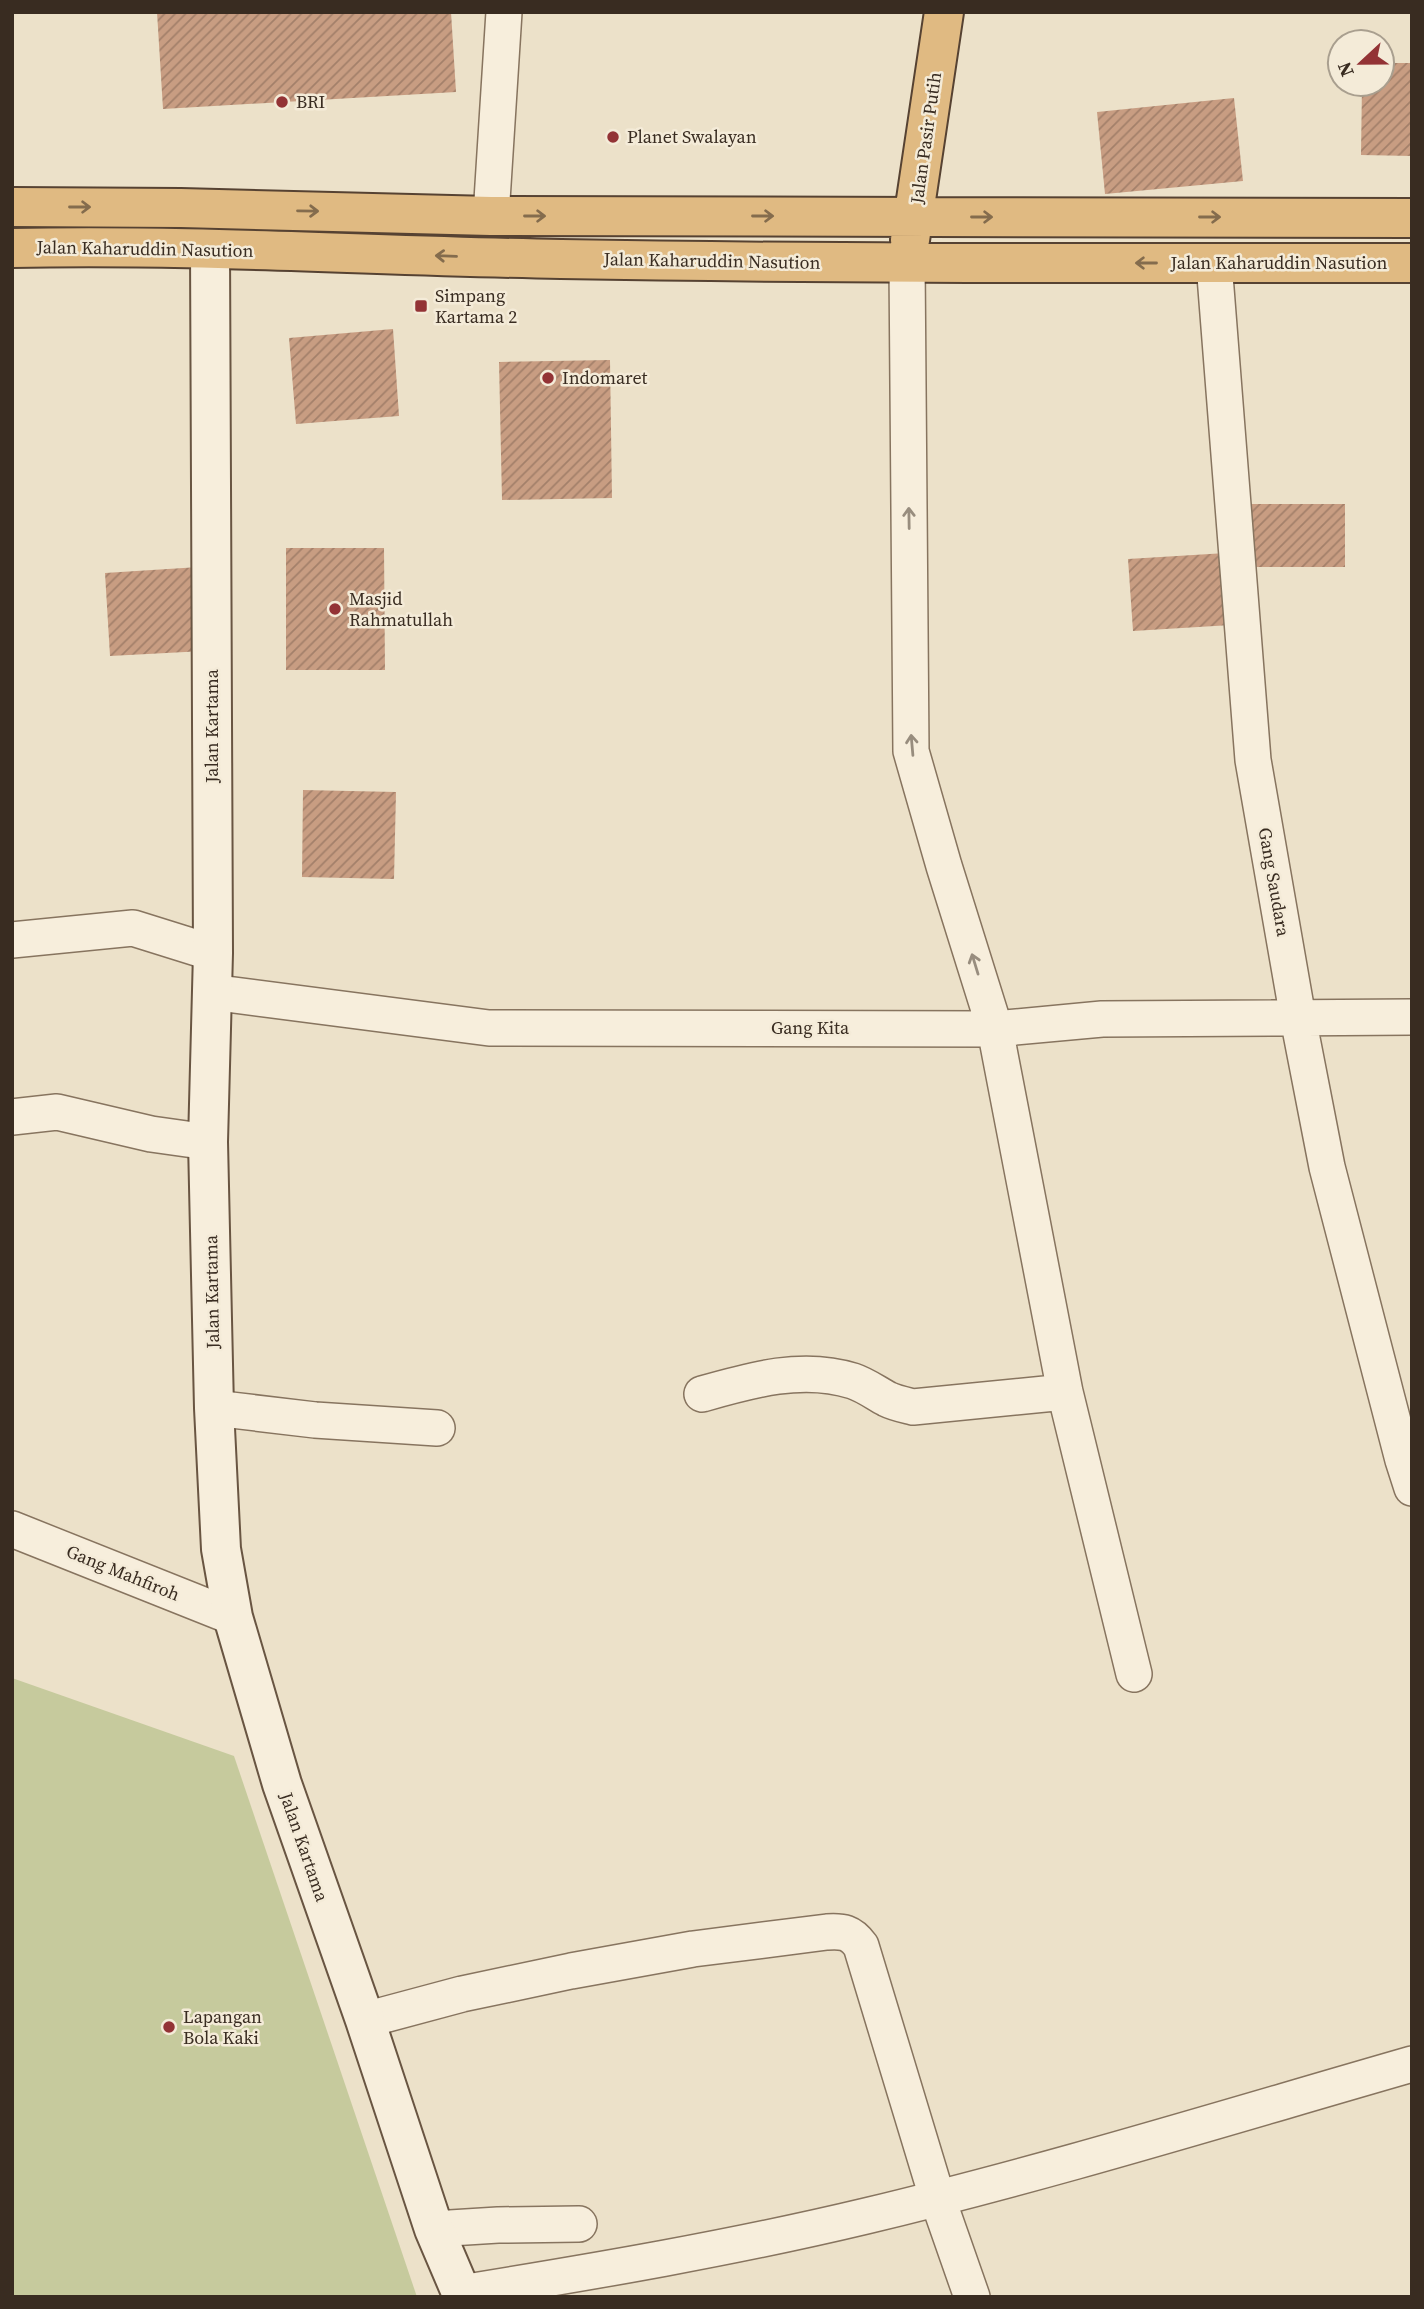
<svg xmlns="http://www.w3.org/2000/svg" width="1424" height="2309" viewBox="0 0 1424 2309" font-family="'Source Serif 4',serif">
<style>
.garden{fill:#c6ca9d}
.building{fill:url(#building-hatch)}
.lines{fill:none;stroke-linecap:round;stroke-linejoin:round}
.minor-casing{stroke:#87745f;stroke-width:38}
.secondary-casing{stroke:#695542;stroke-width:42}
.trunk-casing{stroke:#564232;stroke-width:42}
.minor{stroke:#f7eedc;stroke-width:35}
.secondary{stroke:#f7eedc;stroke-width:38}
.trunk{stroke:#e0ba82;stroke-width:38}
.oneway{stroke:#846c4d}
.oneway2{stroke:#988d7e}
.poi-dot{fill:#933335;stroke:#f4ebd8;stroke-width:2.5}
.labels{text-anchor:middle;stroke-width:5;stroke-linejoin:round;paint-order:stroke}
.poi-label{font-size:18px;fill:#392c21;stroke:#f4ebd8;text-anchor:start}
.street-label{font-size:18px;fill:#392c21;stroke:#f4ebd8}
</style>
<defs>
<pattern id="building-hatch" width="6" height="6" patternUnits="userSpaceOnUse" patternTransform="scale(1.75)"><rect width="6" height="6" fill="#c89d82"/><path d="M-1 1l2-2M0 6l6-6M5 7l2-2" fill="none" stroke="#a3806a"/></pattern>
</defs>
<rect width="100%" height="100%" fill="#ece1c9"/>
<path class="garden" d="M12 1678 234 1756 417 2297H12Z"/>
<path class="building" d="M157 12H451L456 92 163 109Z
M1382 63H1412V156L1361 155 1362 84H1382Z
M1234 98 1243 181 1105 194 1097 112Z
M393 329 399 416 296 424 289 338Z
M610 360 612 498 502 500 499 362Z
M1251 504H1345V567H1251Z
M286 548H384L385 670H286Z
M1226 553 1231 625 1133 631 1128 559Z
M199 567 204 651 110 656 105 573Z
M303 790 396 792 394 879 302 877Z"/>
<g class="lines">
<g class="minor-casing">
<path id="minor" d="M491 216 504 12
M907 263 911 751 944 866 995 1029 1065 1392 1134 1674
M1214 263 1253 760 1298 1018 1327 1167 1403 1460 1412 1488
M12 940 133 928 213 953
M211 992 489 1028 995 1029 1102 1019 1412 1017
M12 1117 57 1112 151 1134 208 1142
M702 1394C751 1380 803 1365 853 1381 865 1385 876 1393 887 1399 895 1403 905 1405 913 1407L1065 1392
M214 1408 315 1420 437 1428
M12 1529 233 1617
M365 2020 462 1994 571 1971 693 1949 827 1932C843 1931 851 1932 861 1946L937 2197 972 2297
M434 2229 498 2225 579 2224
M461 2293C597 2271 732 2248 866 2216 1050 2172 1231 2116 1412 2064"/>
</g>
<g class="secondary-casing">
<path id="secondary" d="M210 249 213 953 208 1142 214 1408 221 1549 233 1617 282 1784 365 2020 434 2229 463 2297"/>
</g>
<g class="trunk-casing">
<path id="trunk" d="M12 207 181 208 491 216 1412 218
M910 240 944 12
M12 248C195 244 378 256 561 259 844 264 1128 263 1412 263"/>
</g>
<use href="#minor" class="minor"/>
<use href="#secondary" class="secondary"/>
<use href="#trunk" class="trunk"/>
</g>
<defs><path id="oneway-shaft" d="M-6 0H5M1.5-3L5.5 0L1.5 3" fill="none" stroke-width="1.6" stroke-linecap="round" stroke-linejoin="round" transform="scale(1.75)"/></defs>
<g class="oneway">
<use href="#oneway-shaft" transform="translate(80 207)"/>
<use href="#oneway-shaft" transform="translate(308 211) rotate(1)"/>
<use href="#oneway-shaft" transform="translate(535 216)"/>
<use href="#oneway-shaft" transform="translate(763 216)"/>
<use href="#oneway-shaft" transform="translate(982 217)"/>
<use href="#oneway-shaft" transform="translate(1210 217)"/>
<use href="#oneway-shaft" transform="translate(446 256) rotate(-178)"/>
<use href="#oneway-shaft" transform="translate(1146 263) rotate(180)"/>
</g>
<g class="oneway2">
<use href="#oneway-shaft" transform="translate(909 518) rotate(-91)"/>
<use href="#oneway-shaft" transform="translate(912 745) rotate(-95)"/>
<use href="#oneway-shaft" transform="translate(975 964) rotate(-107)"/>
</g>
<g class="poi-dot">
<circle cx="282" cy="102" r="7"/>
<circle cx="613" cy="137" r="7"/>
<rect x="414" y="299" width="14" height="14" rx="3.5"/>
<circle cx="548" cy="378" r="7"/>
<circle cx="335" cy="609" r="7"/>
<circle cx="169" cy="2027" r="7"/>
</g>
<g class="labels">
<g class="poi-label">
<text x="296" y="108">BRI</text>
<text x="627" y="143">Planet Swalayan</text>
<text x="435" y="302">Simpang<tspan x="435" dy="21">Kartama 2</tspan></text>
<text x="562" y="384">Indomaret</text>
<text x="349" y="605">Masjid<tspan x="349" dy="21">Rahmatullah</tspan></text>
<text x="183" y="2023">Lapangan<tspan x="183" dy="21">Bola Kaki</tspan></text>
</g>
<g class="street-label">
<text transform="translate(926 138) rotate(-82)" y="6">Jalan Pasir Putih</text>
<text transform="translate(145 249) rotate(1)" y="6">Jalan Kaharuddin Nasution</text>
<text transform="translate(712 261) rotate(1)" y="6">Jalan Kaharuddin Nasution</text>
<text x="1279" y="269">Jalan Kaharuddin Nasution</text>
<text transform="translate(212 726) rotate(-90)" y="6">Jalan Kartama</text>
<text transform="translate(1274 882) rotate(80)" y="6">Gang Saudara</text>
<text x="810" y="1034">Gang Kita</text>
<text transform="translate(212 1292) rotate(-91)" y="6">Jalan Kartama</text>
<text transform="translate(123 1573) rotate(22)" y="6">Gang Mahfiroh</text>
<text transform="translate(304 1847) rotate(71)" y="6">Jalan Kartama</text>
</g>
</g>
<rect width="1424" height="2309" fill="none" stroke="#392c21" stroke-width="28"/>
<g transform="translate(1361 63) rotate(248)"><circle r="33" fill="#f4ebd8" stroke="#a99f8f" stroke-width="2"/>
<path d="M0-5L12 26L0 18L-12 26Z" fill="#933335"/>
<text y="-10" font-size="19" font-weight="bold" text-anchor="middle" fill="#392c21">N</text>
</g>
</svg>
